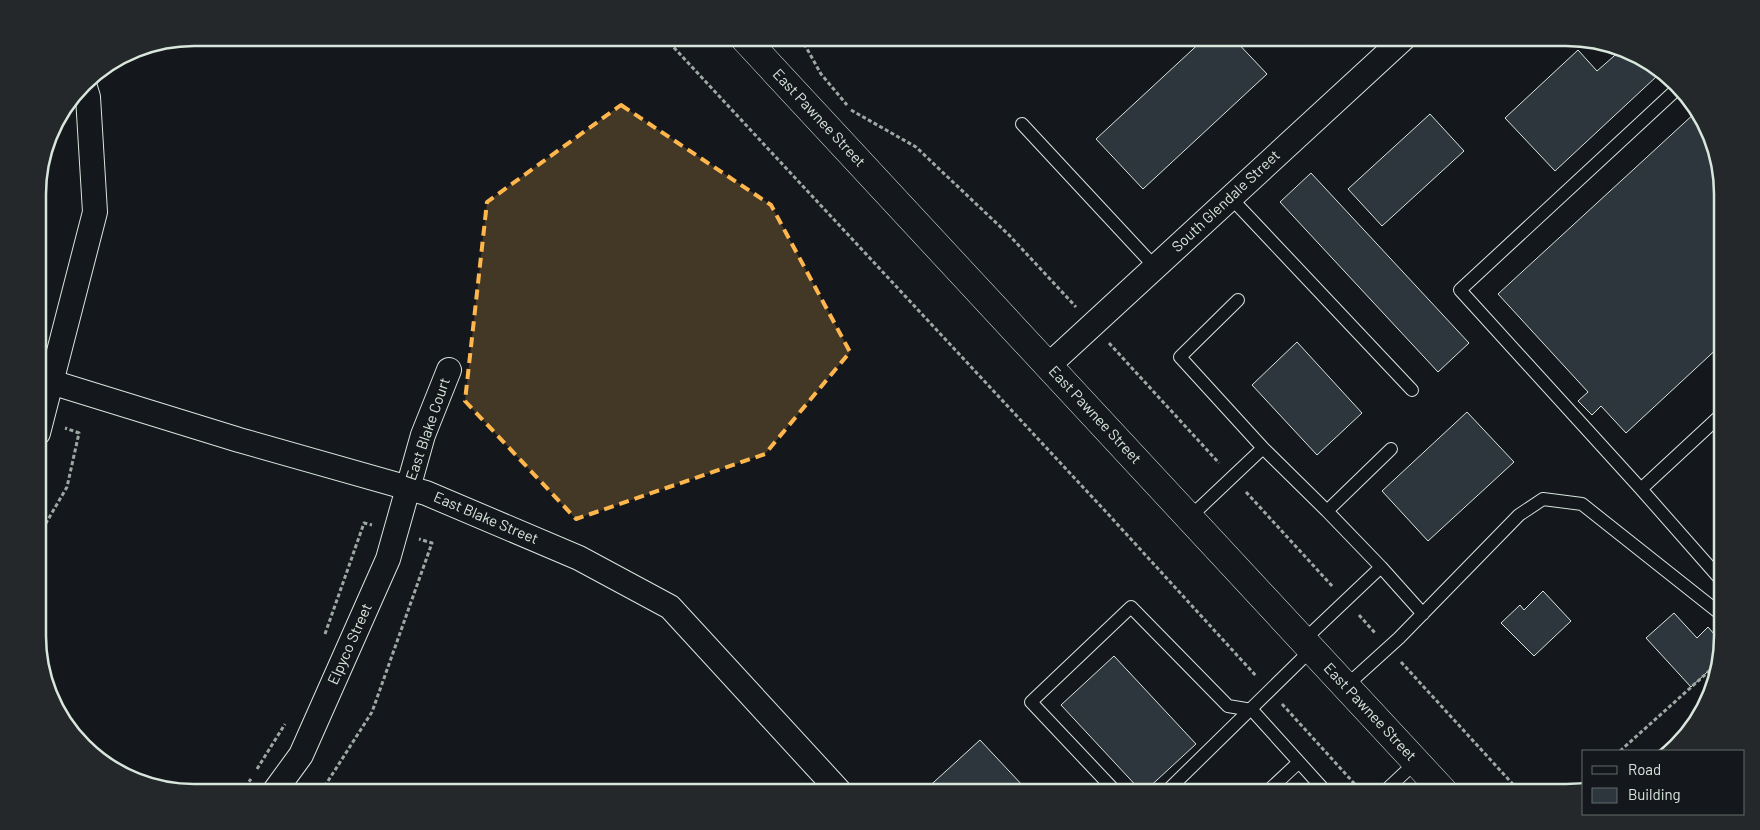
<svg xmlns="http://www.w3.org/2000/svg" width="1760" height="830" viewBox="0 0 1760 830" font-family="Barlow,sans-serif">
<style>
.building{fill:#2c363c;stroke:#d8e6dc}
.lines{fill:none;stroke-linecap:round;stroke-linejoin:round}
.service-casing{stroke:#d8e6dc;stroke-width:14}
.minor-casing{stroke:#d8e6dc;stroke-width:26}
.secondary-casing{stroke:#d8e6dc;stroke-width:29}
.path{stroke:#9da8a2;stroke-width:3;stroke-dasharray:4 2.5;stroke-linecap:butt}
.service{stroke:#14181c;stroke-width:12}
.minor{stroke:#14181c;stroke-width:24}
.secondary{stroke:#14181c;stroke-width:28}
.marked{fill:#ffb74d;fill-opacity:0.2;stroke:#ffb74d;stroke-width:4;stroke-dasharray:10 6;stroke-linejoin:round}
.labels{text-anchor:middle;stroke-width:4;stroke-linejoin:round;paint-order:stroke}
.street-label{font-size:15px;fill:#d8e6dc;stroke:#14181c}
.rim{fill:none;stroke:#d8e6dc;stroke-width:2.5}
</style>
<rect width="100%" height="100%" fill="#14181c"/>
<path class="building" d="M1205 38H1233L1267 74 1143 189 1096 139Z
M1288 38H1307L1297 47Z
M1622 49 1626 50 1646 65 1657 76 1555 171 1505 118 1578 50 1597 71Z
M1696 112 1721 174 1722 344 1626 433 1601 406 1592 415 1578 401 1588 392 1498 294Z
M1430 114 1464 151 1382 226 1348 189Z
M1311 173 1469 343 1438 372 1280 202Z
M1297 342 1362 413 1317 455 1252 385Z
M1467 412 1514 462 1428 541 1382 491Z
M1543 591 1571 621 1534 656 1501 623 1520 605 1524 610Z
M1674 613 1697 638 1708 627 1721 642 1717 663 1691 687 1646 638Z
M1114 656 1196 744 1144 792H1142L1061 705Z
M980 740 1024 787 1019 792H923Z"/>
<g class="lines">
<g class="service-casing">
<path id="service" d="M1022 124 1155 267
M1230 197 1412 390
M1238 300 1180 357 1263 448
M1722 414 1641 489 1722 581
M1641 489 1460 290 1677 89
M1327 511 1381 567
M1190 517 1263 448 1327 511 1391 449
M1304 640 1381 567 1423 614
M1346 686 1399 638 1519 515 1543 499 1582 504 1722 615
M1116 792 1031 702 1131 607 1228 706 1252 710 1326 792
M1166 792 1312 649
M1267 792 1299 762
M1384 792 1416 762"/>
</g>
<g class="minor-casing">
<path id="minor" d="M1049 365 1404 38
M51 382 239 440 426 493 579 558 670 607 840 792
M38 433 95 212 88 97 84 84
M274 792 301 755 388 559 423 435 449 370"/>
</g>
<g class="secondary-casing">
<path id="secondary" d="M744 38 1444 792"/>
</g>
<path class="path" d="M665 38 1108 514 1257 677
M801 38 821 74 847 105
M851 110 916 147 1009 235 1076 307
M1109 343 1219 463
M1246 492 1333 587
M39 535 67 487 79 433 65 428
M1359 615 1375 633
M325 634 364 523 372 525
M1401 662 1520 792
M1282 704 1362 792
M1620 751 1717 664
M257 769 285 724
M241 792 251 779
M321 792 372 712 432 543 419 539
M1575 792 1584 784"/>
<use href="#service" class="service"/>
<use href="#minor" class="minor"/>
<use href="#secondary" class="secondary"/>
</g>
<path class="marked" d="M621 105 771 205 850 352 765 454 576 519 465 401 487 202Z"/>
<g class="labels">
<g class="street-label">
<text transform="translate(819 118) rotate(47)" y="5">East Pawnee Street</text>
<text transform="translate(1226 201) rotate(-43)" y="5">South Glendale Street</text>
<text transform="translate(1095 415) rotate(47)" y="5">East Pawnee Street</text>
<text transform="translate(428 429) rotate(-71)" y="5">East Blake Court</text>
<text transform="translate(486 518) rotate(23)" y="5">East Blake Street</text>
<text transform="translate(350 644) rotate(-66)" y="5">Elpyco Street</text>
<text transform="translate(1370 712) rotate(47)" y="5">East Pawnee Street</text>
</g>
</g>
<path d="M0 0H1760V830H0ZM194 46H1566A148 148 0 0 1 1714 194V636A148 148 0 0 1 1566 784H194A148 148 0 0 1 46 636V194A148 148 0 0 1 194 46Z" fill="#24282b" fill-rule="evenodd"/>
<path class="rim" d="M194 46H1566A148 148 0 0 1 1714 194V636A148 148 0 0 1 1566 784H194A148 148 0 0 1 46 636V194A148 148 0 0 1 194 46Z"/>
<rect x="1582" y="750" width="162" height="65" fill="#14181c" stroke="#626a69"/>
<rect x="1592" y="766" width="25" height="8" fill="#14181c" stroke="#626a69"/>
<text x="1628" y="775" font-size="15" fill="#d8e6dc">Road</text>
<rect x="1592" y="788" width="25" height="15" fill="#2c363c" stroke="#626a69"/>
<text x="1628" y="800" font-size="15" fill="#d8e6dc">Building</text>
</svg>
